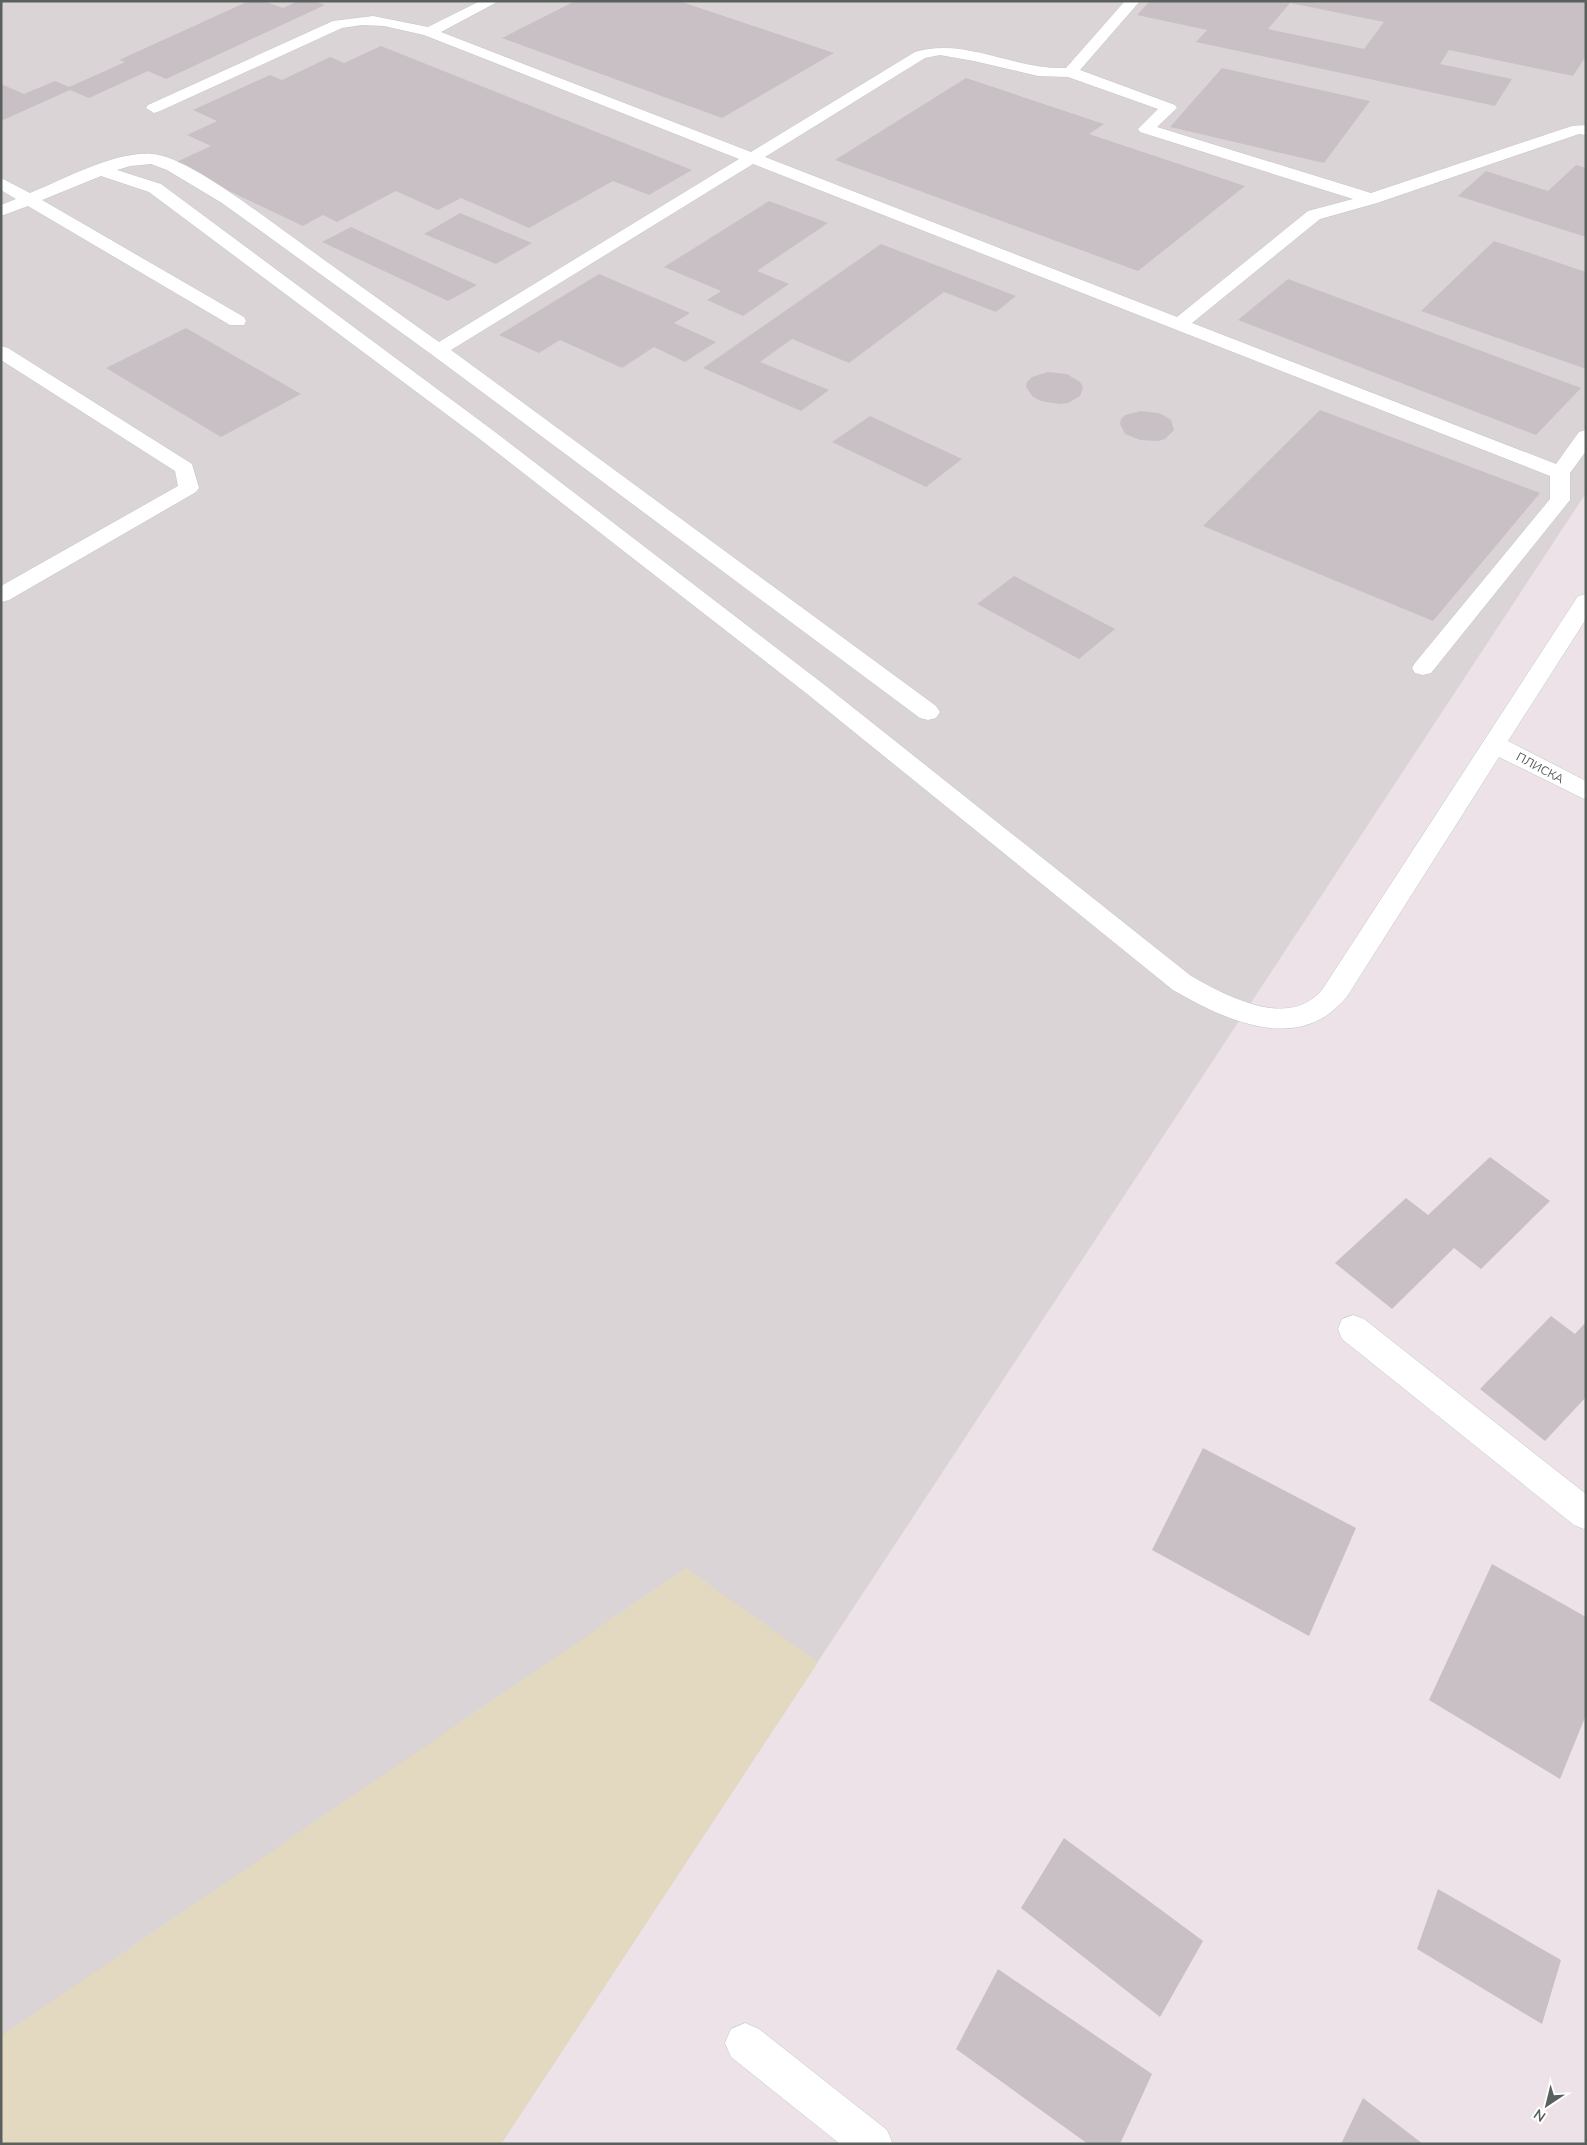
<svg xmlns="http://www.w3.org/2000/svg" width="1587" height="2145" viewBox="0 0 1587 2145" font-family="Mulish,sans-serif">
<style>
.industrial{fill:#dad4d7}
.green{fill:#e2d9c0}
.building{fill:#c9c0c5;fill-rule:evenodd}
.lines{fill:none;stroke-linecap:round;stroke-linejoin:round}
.minor-casing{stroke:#c3c9c6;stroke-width:1}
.minor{fill:#fff;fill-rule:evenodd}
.labels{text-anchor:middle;stroke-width:4;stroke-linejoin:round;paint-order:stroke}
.street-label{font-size:12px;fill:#5a615c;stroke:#fff}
</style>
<rect width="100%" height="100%" fill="#ece2e7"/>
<path class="industrial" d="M1 1H1586V493L501 2144H1Z"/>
<path class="green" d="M686 1568 818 1662 501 2144H1V2036Z"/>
<path class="building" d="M249 1H264L283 8 298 1H315L325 5 166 79 148 71 89 98 70 90 1 121V84L24 94 55 81 69 87 125 62 119 60Z
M575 1H679L834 53 722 118 502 38Z
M1150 1H1586V56L1573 76 1449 50 1440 64 1512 79 1495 106 1196 42 1207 30 1137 15ZM1290 3 1384 22 1364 49 1268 29Z
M381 46 692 170 649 195 613 181 529 228 461 198 438 210 396 191 337 222 323 215 303 226 172 164 211 146 187 135 217 121 193 110 270 75 282 80 330 57 344 63Z
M1222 68 1370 101 1324 163 1170 127Z
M966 78 1104 124 1089 134 1245 186 1138 271 835 160Z
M1576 165 1586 168V237L1458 196 1486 171 1548 191Z
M769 201 828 223 757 271 789 284 743 316 707 300 721 291 664 267Z
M460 213 532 243 496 264 424 234Z
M351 227 477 285 448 301 322 242Z
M1494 241 1586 272V369L1421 311Z
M881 244 1016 296 996 312 944 292 849 363 792 339 760 362 829 390 801 411 703 368Z
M599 274 690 313 674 323 716 342 685 362 654 347 622 368 560 340 539 353 499 335Z
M1288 279 1581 388 1536 435 1238 320Z
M186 328 301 394 221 437 106 368Z
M1048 372 1067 374 1080 382 1083 387 1080 396 1068 403 1059 404 1041 401 1033 397 1026 387 1027 382 1032 377Z
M1320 410 1540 493 1433 621 1203 526Z
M1141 411 1158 413 1165 416 1171 420 1174 430 1165 439 1158 441 1140 440 1125 434 1120 424 1121 419 1125 415Z
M870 416 962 459 926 487 832 442Z
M1014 576 1115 629 1079 659 977 604Z
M1490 1157 1550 1201 1481 1269 1454 1248 1392 1309 1335 1263 1406 1198 1428 1215Z
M1551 1316 1575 1334 1586 1322V1397L1545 1441 1480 1389Z
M1203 1448 1356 1528 1309 1636 1152 1550Z
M1492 1564 1586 1617V1715L1560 1779 1429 1700Z
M1064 1838 1203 1941 1160 2017 1021 1908Z
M1438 1889 1561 1960 1542 2024 1417 1949Z
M998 1969 1152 2074 1120 2144H1088L956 2049Z
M1363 2098 1423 2144H1341Z"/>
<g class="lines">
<g class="minor-casing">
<path id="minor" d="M480 1H499L441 32 751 152 915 52C965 37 1014 70 1066 68L1125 1H1140L1080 70 1175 105 1177 108 1157 127 1371 193 1572 126 1586 125V135L1579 134 1377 203 1320 219 1192 323 1556 464 1579 432 1586 430V451L1570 473V500L1431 673 1423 675 1415 673 1412 668 1415 663 1550 499V476L753 164 451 350 936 706 940 712 936 718 928 720 920 718 431 354 222 203 167 170 151 164 130 166 117 170 161 184 495 432 822 683 1191 976C1227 996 1288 1030 1322 990L1578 596 1586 594V619L1508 741 1586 781V800L1499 757 1348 995C1301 1056 1227 1021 1173 990L806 693 481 440 149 192 101 176 42 200 244 317 246 321 244 325H230L28 206 1 216V205L16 199 1 190V178L30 193C65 179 114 151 152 154 187 156 264 217 294 238 342 273 390 307 439 342L739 159 424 35 384 26 362 25 342 28 160 111 154 113 146 108 148 105 333 21 373 16 428 27ZM940 55 974 61 1038 76 1068 77 1158 109 1138 129 1140 132 1353 199 1308 211 1177 317 765 157 925 58Z
M1 346 8 348 192 464 199 488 196 492 9 600 1 602V586L178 486 175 471 1 360Z
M1353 1315 1364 1319 1586 1494V1530L1574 1525 1342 1339 1338 1329 1342 1319Z
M745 2023 759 2029 887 2130 893 2144H840L731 2057 725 2043 731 2029Z"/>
</g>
<use href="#minor" class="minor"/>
</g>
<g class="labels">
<g class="street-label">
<text transform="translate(1540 768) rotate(28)" y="4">ПЛИСКА</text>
</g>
</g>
<rect width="1587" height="2145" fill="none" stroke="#5a615c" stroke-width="5"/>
<g transform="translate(1547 2105) rotate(215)" stroke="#ffffff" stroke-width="4" paint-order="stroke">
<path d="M0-4L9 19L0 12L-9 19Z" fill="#5a615c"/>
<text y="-8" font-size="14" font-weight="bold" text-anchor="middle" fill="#5a615c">N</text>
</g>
</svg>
